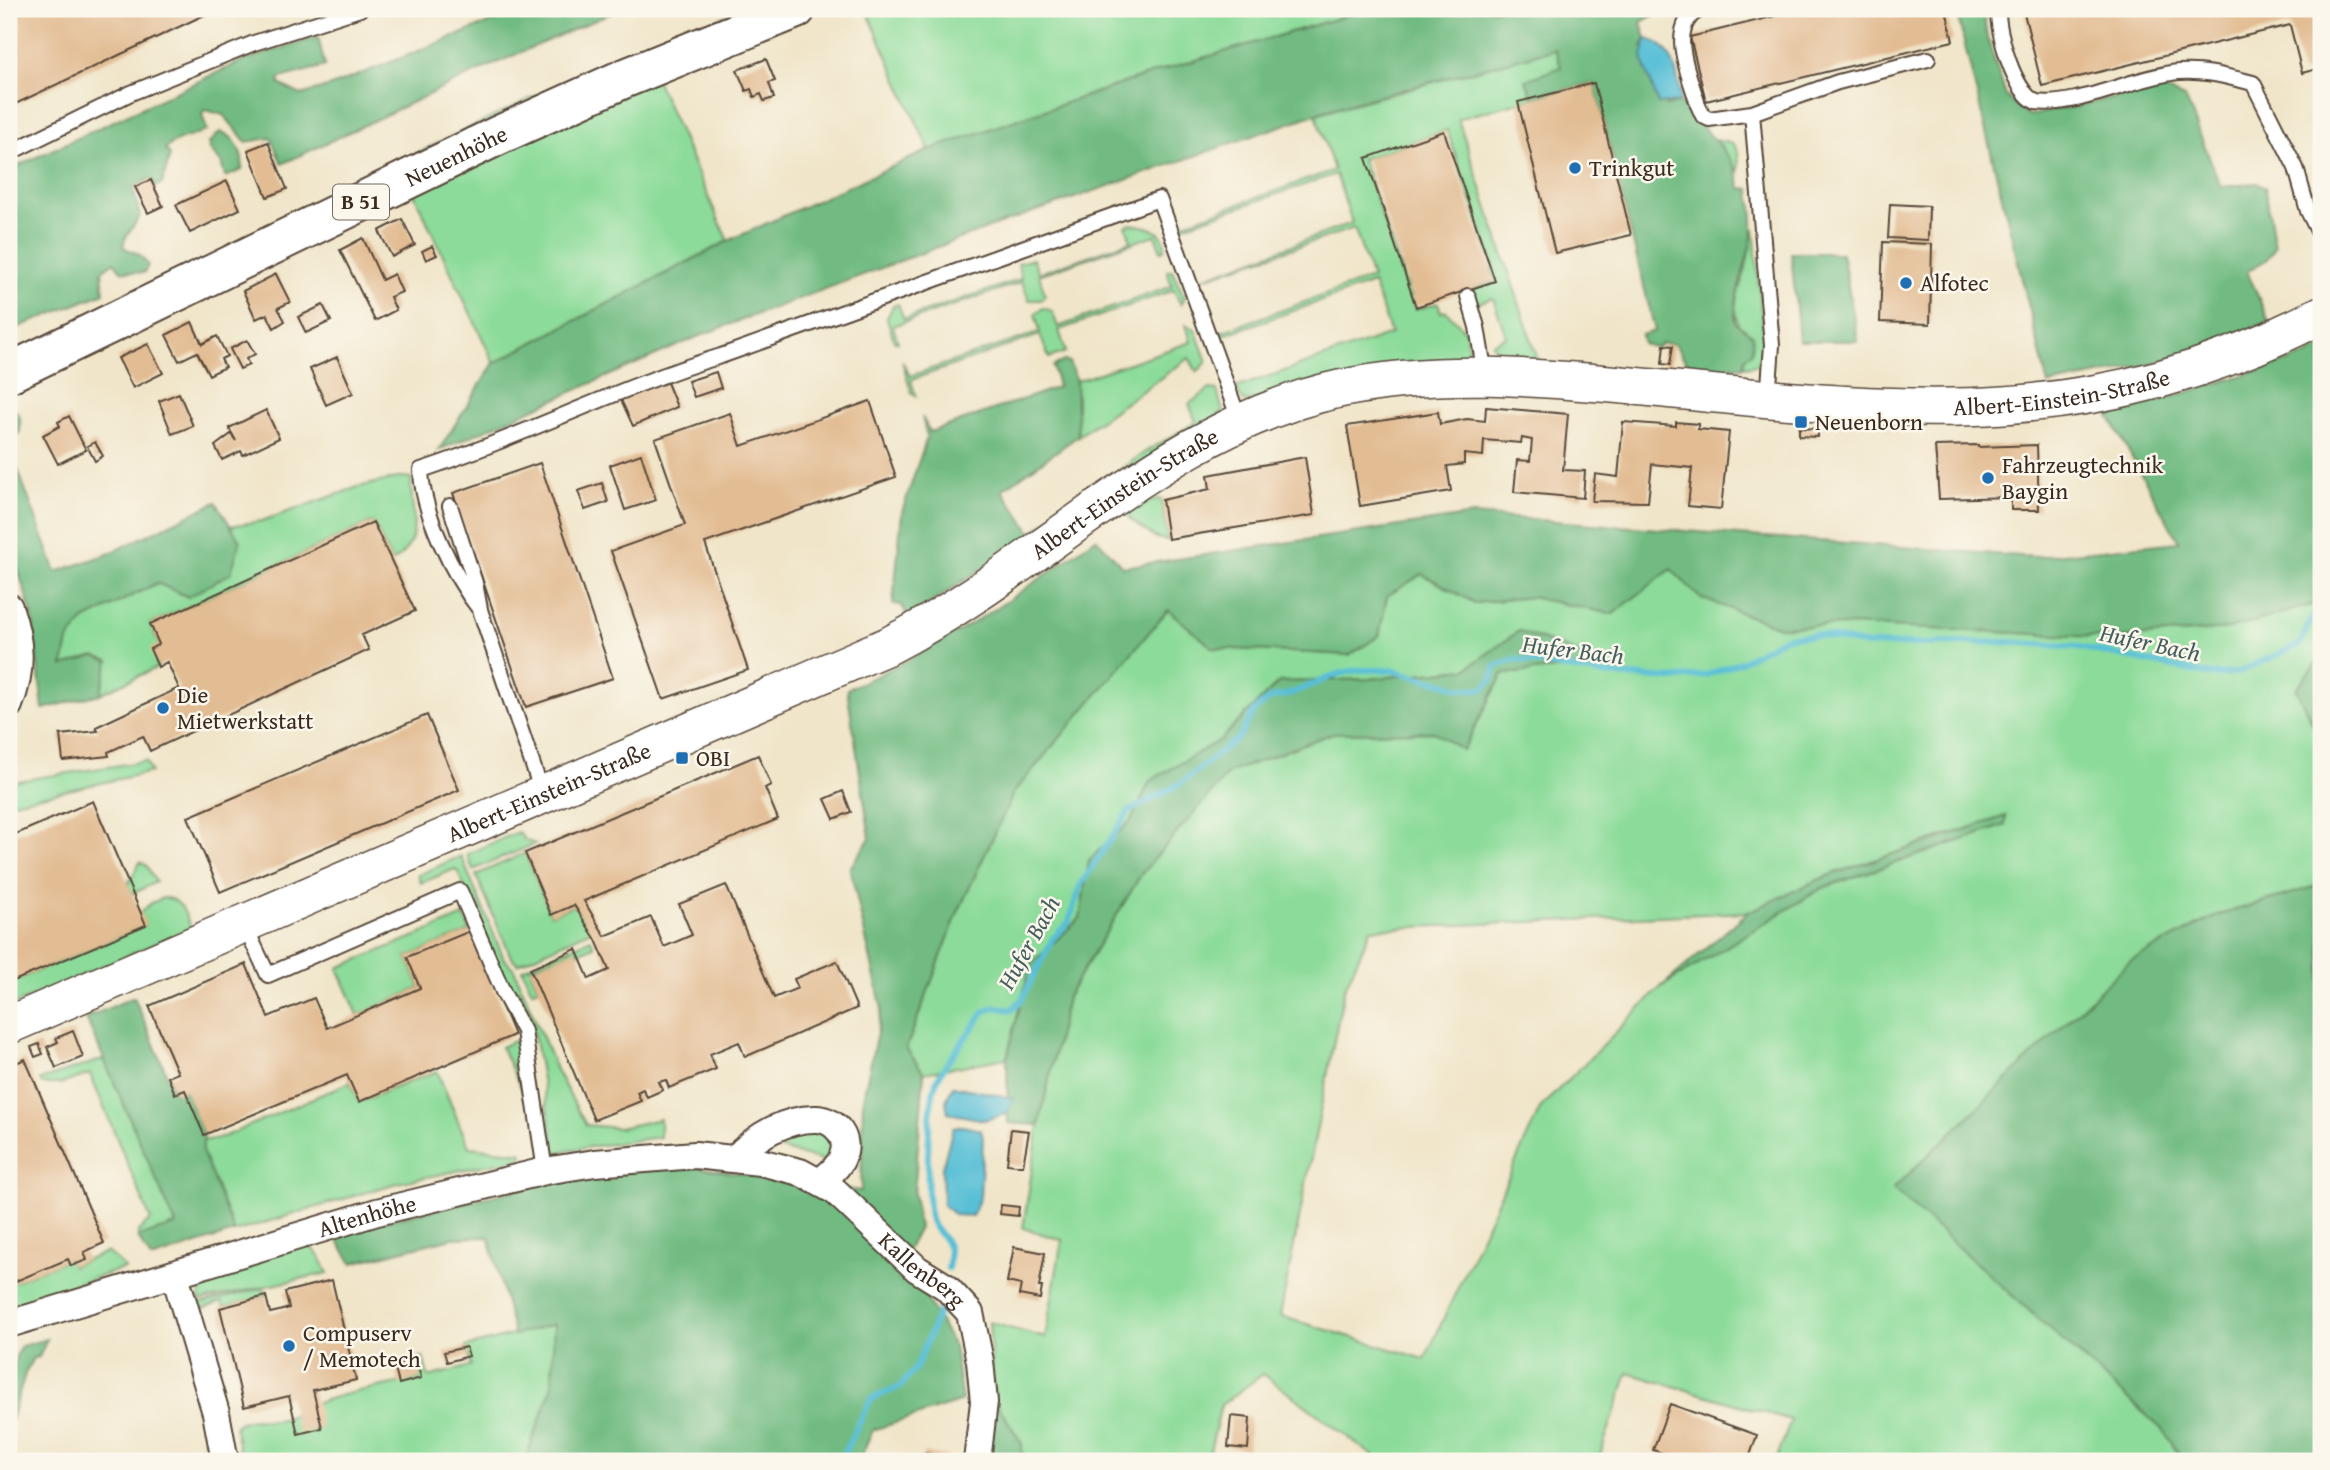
<svg xmlns="http://www.w3.org/2000/svg" width="2330" height="1470" viewBox="0 0 2330 1470" font-family="'Gentium Book Plus',serif">
<style>
.green{fill:#8cdb9a;stroke:#64825c;stroke-width:2;fill-rule:evenodd}
.forest{fill:#71bb82;stroke:#567250;stroke-width:2}
.water{fill:#58bfd6;stroke:#4a747a;stroke-width:2}
.lines{fill:none;stroke-linecap:round;stroke-linejoin:round}
.stream{stroke:#58bfd6;stroke-width:6}
.building{fill:#e2bc93}
.lane-casing{stroke:#564638;stroke-width:18}
.street-casing{stroke:#564638;stroke-width:30}
.secondary-casing{stroke:#564638;stroke-width:40}
.primary-casing{stroke:#564638;stroke-width:42}
.lane{stroke:#fff;stroke-width:14}
.street{stroke:#fff;stroke-width:26}
.secondary{stroke:#fff;stroke-width:37}
.primary{stroke:#fff;stroke-width:38}
.poi-dot{fill:#1f6fb2;stroke:#fbf7ec;stroke-width:2.5}
.labels{text-anchor:middle;stroke-width:5;stroke-linejoin:round;paint-order:stroke}
.shield{fill:#fbf7ec;stroke:#75685c;stroke-width:2}
.shield-label{font-size:21px;font-weight:bold;fill:#3b2a1e}
.street-label{font-size:23px;fill:#3b2a1e;stroke:#fbf7ec}
.poi-label{font-size:23px;fill:#3b2a1e;stroke:#fbf7ec;text-anchor:start}
.water-label{font-size:24px;font-style:italic;fill:#455e5e;stroke:#fbf7ec}
</style>
<rect width="100%" height="100%" fill="#fbf7ec"/>
<filter id="ink" filterUnits="userSpaceOnUse"><feTurbulence type="fractalNoise" baseFrequency=".0143" numOctaves="2"/><feDisplacementMap in="SourceGraphic" scale="14" xChannelSelector="R" yChannelSelector="G"/><feConvolveMatrix kernelMatrix="1 2 1 2 8 2 1 2 1" color-interpolation-filters="sRGB"/></filter>
<filter id="wash" filterUnits="userSpaceOnUse"><feTurbulence type="fractalNoise" baseFrequency=".00686" numOctaves="4" result="noise"/><feDisplacementMap in="SourceGraphic" scale="28" xChannelSelector="R" yChannelSelector="G"/><feGaussianBlur stdDeviation="1.57" result="paint"/><feColorMatrix in="noise" values="0 0 0 0 0 0 0 0 0 0 0 0 0 0 0 0 0 1.4 0 .05"/><feComposite in="paint" operator="in"/></filter>
<g filter="url(#wash)">
<rect width="100%" height="100%" fill="#f0e5c9"/>
<path class="green" d="M742 9H759L318 207V201L540 94Z
M866 9H1369L1156 72 929 150Z
M1555 49 1561 67 1526 81 1533 98 1458 119 1538 360 1502 358 1492 344 1506 336 1493 298 1477 303 1472 288 1495 281 1491 269 1494 268 1447 130 1362 159 1415 310 1438 303 1441 312 1446 311 1466 332 1469 359 1244 402 1235 388 1391 334 1373 283 1218 337V333L1372 278 1354 228 1198 280 1352 223 1336 174 1181 227 1179 225 1334 170 1316 114Z
M656 79 728 241 494 363 413 192Z
M1715 140 1734 144 1738 153 1739 172Z
M1131 224C1146 226 1166 229 1165 249L1161 251 1155 235 1039 275 1045 295 1041 300H1029L1022 282 893 326 898 342 894 341 887 318 893 306 898 304 904 319 1021 279 1018 263 1033 259 1039 273 1131 241 1126 226Z
M1754 227 1764 349 1757 365 1743 367 1745 358 1734 304 1745 272Z
M1172 270 1185 298 1181 305 1174 290 1059 330 1066 352 1049 358 1040 335 911 380 916 396 912 394 902 361 910 376 1040 332 1035 314 1043 308 1052 311 1058 327 1172 286 1167 271Z
M1186 325 1195 329 1207 362 1197 372 1189 358 1078 436 1076 381 1191 342Z
M1210 389 1217 390 1223 412 1031 533 1145 452 1196 422 1189 404Z
M402 477 411 478C410 511 426 541 392 562L373 522 150 624 159 644 158 667 100 694 108 661 63 666 68 640 84 620 157 583 188 597 240 541 229 526 262 521 358 487Z
M1158 499 1162 500 1168 541 1154 537 1129 518V513L1146 502Z
M1671 569 1701 598 1780 627 1849 625 2119 638 2228 629 2321 602V657L2296 689 2321 741V885L2215 916 2164 1431 2183 1461H1776L1791 1420 1628 1373 1598 1461H1380L1263 1374 1221 1405 1209 1455 1211 1461H1021L1022 1444 994 1399 989 1322 1045 1338 1062 1240 1023 1228 1039 1125 1067 997 1142 873 1228 773 1332 733 1434 732 1463 750 1503 674 1607 664 1519 631 1466 669 1369 679 1279 682 1220 740 1150 781 1131 821 1089 860 1080 918 1030 965 1007 1058 924 1073 906 1049 958 912 1014 792 1168 609 1213 648 1350 655 1379 636 1387 596 1422 574 1475 603 1530 597 1613 614ZM2006 816 2005 825 1822 888 1661 987 1541 1107 1425 1359 1280 1316 1344 990 1371 929 1748 912 1827 876Z
M146 761 151 772 9 803V782Z
M518 832 525 840 535 844 473 870 467 854Z
M525 853 551 915 574 905 591 930 518 964 511 957 476 875Z
M461 856 504 959 514 969 557 1072 586 1125 619 1128 660 1119V1137L555 1152 533 1029 518 992 510 991 458 872 455 869 421 883 418 875Z
M140 862 146 865 156 882 132 894 128 884Z
M163 898C181 897 185 914 191 928L9 1007V983L145 925 140 913 151 903Z
M464 916 470 931 407 957 420 988 358 1015 338 968Z
M591 939 594 946 578 953 576 950 530 969 538 988 532 991 522 969Z
M516 1040 522 1053 528 1097 526 1098 501 1047Z
M104 1059 176 1225 138 1237V1231L151 1220 90 1074 61 1084H42L40 1080Z
M437 1071 469 1147 522 1153V1158L397 1183 234 1232 202 1151 203 1141 223 1137 350 1082 359 1102Z
M816 1131 832 1142 828 1158 823 1161 766 1145 792 1134Z
M308 1244 319 1255 328 1273 198 1301 202 1287 215 1273Z
M107 1252 125 1268 9 1306V1284L68 1259 72 1266Z
M264 1288 266 1296 224 1307 222 1302 199 1310V1304Z
M554 1324 552 1387 525 1461H241L235 1427C247 1413 265 1423 281 1419 294 1416 303 1409 315 1404 343 1392 389 1386 420 1378L416 1359 423 1357 428 1377 471 1366 466 1347Z"/>
<path class="forest" d="M523 9H620L485 68 282 164 271 138 246 142 224 115 205 110 202 114 207 130C192 138 177 137 165 149L170 155 162 184 156 186 151 179 133 188 140 216 125 239 123 247 140 255 148 265 144 273 121 271 114 262 102 271 104 293 9 331V170L242 61 318 37 325 66 280 78 279 84 301 95 331 86Z
M1369 9H1665L1641 22 1646 39 1642 45 1666 106 1680 102C1700 130 1738 152 1740 188L1750 189C1751 202 1754 216 1753 228 1750 260 1733 290 1735 322L1753 336 1752 352 1745 358 1743 367H1731L1730 378C1703 376 1687 369 1675 344L1662 343 1657 348 1643 344 1641 335 1655 331 1594 83 1533 98 1526 80 1561 67 1555 49 1327 110 1005 222 704 334 439 450 494 363 728 241 929 150 1156 72Z
M1956 9H1983L1987 38 2006 96 2028 116 2161 88 2186 99 2221 187 2257 183 2265 187 2275 247 2266 260 2247 271 2269 322 2154 364 2048 385Z
M220 132C236 135 244 155 242 170L225 177 221 162 210 150 209 143Z
M1791 253H1842L1858 341H1799Z
M2321 347V602L2228 629 2119 638 1849 625 1780 627 1700 598 1671 569 1613 614 1530 597 1475 603 1422 574 1387 596 1379 636 1350 655 1213 648 1168 610 1014 792 958 912 906 1048 924 1073 914 1194 919 1228 903 1258 954 1346 962 1401 873 1430 859 1461H525L552 1387 554 1324 514 1335 489 1237 452 1238 352 1263 333 1233 590 1173 694 1167 861 1191 863 1099 882 1009 850 868 870 838 847 689C938 650 1017 597 1096 538L1123 567 1473 515 2034 557 2179 542 2109 416 2306 356Z
M1064 361 1069 362 1076 381 1078 436 1002 490 1033 535 909 617 901 605 893 604 902 512 927 437 922 417 930 432 1058 387 1053 366Z
M9 409H14L20 417V432L9 446 56 572 108 554 216 502 240 541 231 573 188 597 157 583 84 620 68 640 63 666 94 656 109 661 100 694 43 709 32 614 9 542Z
M1519 631 1609 664 1503 674 1463 750 1434 732 1333 733 1228 773 1142 873 1067 997 1039 1125 1008 1123 1007 1058 1030 965 1080 918 1089 860 1131 821 1150 781 1220 740 1279 682 1369 679 1466 669Z
M2321 657V741L2296 689Z
M2006 816V825L1822 888 1661 987 1748 912 1827 876Z
M2321 885V1461H2183L2164 1431 1893 1189 2130 961 2215 916Z
M134 997 175 1094 185 1090 204 1135 202 1151 234 1232 151 1259 138 1237 176 1225 86 1018Z
M47 1339 39 1357 33 1358 26 1371 9 1426C9 1394 6 1375 21 1346Z
M994 1399 1022 1444 1021 1461H989Z"/>
<path class="water" d="M1646 39C1673 43 1680 79 1680 102L1658 104 1642 57Z
M953 1086 1013 1098 1007 1114 984 1120 948 1113 946 1101Z
M963 1126 981 1130 983 1138 980 1197 972 1216 955 1215 943 1205 942 1168 953 1128Z"/>
<g class="lines">
<path class="stream" d="M948 1268C955 1234 933 1237 930 1216 926 1192 927 1096 938 1078 951 1055 969 1034 984 1012L996 1007 1012 1010 1022 999 1053 938 1069 922 1080 886 1129 811 1180 784 1239 737 1255 710 1271 698 1290 694 1338 674 1359 670H1391L1463 689H1483L1492 679 1495 667 1515 659 1602 674 1671 679 1707 675 1741 662 1786 637 1817 635 1868 645 2008 642 2078 647 2212 675 2239 672 2299 645 2321 602
M840 1461 871 1399 900 1387 916 1368 942 1305"/>
</g>
<g id="blocks">
<path class="building" d="M9 9H217L9 107Z
M1804 9H1946L1953 41 1706 101 1690 37Z
M2023 9H2321V68L2302 73 2290 25 2042 86Z
M766 59 775 81 769 83 774 98 764 101 761 94 754 97 751 89 746 91 737 70Z
M1594 83 1631 235 1555 253 1518 102Z
M1444 131 1495 281 1416 307 1366 158Z
M268 142 287 189 267 197 248 150Z
M151 180 163 206 148 213 135 187Z
M227 181 240 209 190 233 176 205Z
M1890 204 1929 206 1928 240 1888 238Z
M402 219 415 245 392 257 379 231Z
M363 238 382 280 394 274 402 292 390 297 396 310 375 321 340 250Z
M1883 242 1932 244 1930 324 1880 322Z
M432 246 437 255 426 260 422 251Z
M276 274 290 302 278 308 285 321 274 328 267 314 256 319 243 291Z
M323 305 331 321 306 333 298 317Z
M192 322 202 344 217 336 227 356 221 359 225 367 209 375 197 352 179 361 166 335Z
M247 340 255 354 246 359 249 365 240 369 230 349Z
M148 344 163 373 133 388 118 358Z
M1664 345 1673 346 1670 365 1662 364Z
M337 357 353 393 326 405 310 369Z
M716 372 721 388 694 397 688 381Z
M666 380 677 407 633 426 621 400Z
M179 393 193 426 172 434 159 401Z
M870 401 896 477 705 543 748 670 663 699 611 551 685 525 655 439 730 413 741 446Z
M1486 407 1568 414 1563 470 1585 471 1583 498 1514 492 1517 460 1530 461 1532 440 1522 438 1521 443 1484 440 1483 456 1464 454V464L1447 466 1451 491 1360 506 1347 426 1438 412 1440 424 1467 419 1485 421Z
M266 410 279 438 243 455 241 451 222 460 215 446 231 434 236 441 229 428Z
M69 416 86 450 58 464 43 435 60 426 58 422Z
M1623 422 1676 426V422L1698 424V429L1729 432 1721 509 1688 506 1692 468 1652 464 1648 502 1592 501 1595 474 1618 477Z
M1799 428 1818 429V437L1799 436Z
M95 442 103 456 95 461 87 446Z
M1978 445V447L2037 445 2039 510H2011V497L1939 499 1935 446Z
M641 454 656 500 625 510 610 465Z
M1305 457 1314 515 1168 539 1162 500 1210 489 1208 475Z
M540 463 613 678 526 707 453 493Z
M602 483 608 502 585 510 578 491Z
M373 522 415 611 362 635 369 650 150 751 143 736 108 752 109 756 63 761 60 735 98 731 96 727 179 688 167 662 158 667 150 649 159 644 150 624Z
M427 715 459 790 220 892 188 817Z
M758 755 771 785 765 788 778 819 584 901 605 936 651 917 664 947 692 935 679 904 726 885 774 998 798 988 794 979 837 961 857 1008 745 1057 739 1042 710 1054 716 1069 669 1088 666 1080 659 1082 663 1090 647 1097 643 1089 637 1092 641 1101 594 1120 530 969 576 949 589 979 609 970 596 940 574 905 551 915 525 853Z
M843 791 851 812 834 819 825 799Z
M93 801 146 925 9 983V837Z
M470 931 514 1035 359 1102 347 1075 204 1135 185 1090 175 1094 168 1077 178 1073 149 1006 246 964 268 1017 314 998 327 1028 420 988 407 957Z
M73 1031 83 1057 56 1068 47 1047 58 1042 56 1038Z
M39 1044 43 1054 35 1057 31 1047Z
M25 1059 104 1243 84 1252 87 1260 71 1266 68 1259 9 1284V1066Z
M1011 1129 1029 1131 1023 1166 1007 1164Z
M1001 1205 1019 1207 1018 1216 1000 1214Z
M1014 1247 1045 1253 1039 1287H1042L1040 1299 1019 1295 1021 1285 1007 1282Z
M332 1280 356 1380 313 1390 322 1428 298 1434 289 1396 244 1407 220 1308 266 1296 270 1313 279 1311 289 1308 285 1292Z
M466 1347 469 1356 447 1362 444 1352Z
M416 1359 421 1378 399 1384 394 1365Z
M1670 1404 1757 1435 1748 1461H1685L1653 1450Z
M1231 1416 1250 1418 1248 1449 1228 1447Z
M923 1453 948 1456V1461H922Z"/>
</g>
</g>
<g filter="url(#ink)">
<use href="#blocks" fill-opacity="0" stroke="#564638" stroke-width="2"/>
<g class="lines">
<g class="lane-casing">
<path id="lane" d="M1701 9C1665 25 1690 76 1698 105L1703 116 1709 119 1752 113
M1998 9C1997 32 2014 92 2036 102 2076 108 2136 76 2179 72 2205 70 2228 77 2253 83L2296 168 2308 211 2321 237
M9 153 131 93 254 43 360 9
M1468 296 1477 327 1485 375
M1768 399 1772 345 1752 113 1838 82 1928 59
M450 506 475 583 480 609
M543 795 480 610C454 577 422 513 421 470 523 437 618 387 721 356L1159 199 1240 422
M244 924 268 975 460 891 504 994 524 1031 545 1171"/>
</g>
<g class="street-casing">
<g id="street">
<path d="M9 607C21 641 23 671 9 705"/>
<path d="M735 1159C755 1136 786 1118 817 1119 836 1120 851 1139 842 1158 838 1168 828 1175 820 1182"/>
<path d="M175 1275 216 1413 225 1461"/>
<path id="s1" d="M9 1324 377 1212 545 1171 595 1163 695 1155 760 1162 800 1172 835 1191 917 1269 946 1287 970 1313 980 1361 984 1402 977 1461"/>
</g>
</g>
<g class="secondary-casing">
<g id="secondary">
<path id="s2" d="M9 1025 890 645C1044 566 1165 427 1339 389 1447 366 1556 379 1665 389 1910 413 2094 433 2321 315"/>
</g>
</g>
<g class="primary-casing">
<g id="primary">
<path id="s3" d="M9 373 497 136 623 79 796 9"/>
</g>
</g>
<use href="#lane" class="lane"/>
<use href="#street" class="street"/>
<use href="#secondary" class="secondary"/>
<use href="#primary" class="primary"/>
</g>
</g>
<g class="poi-dot">
<circle cx="1575" cy="168" r="7"/>
<circle cx="1906" cy="283" r="7"/>
<rect x="1794" y="415" width="14" height="14" rx="3.5"/>
<circle cx="1988" cy="478" r="7"/>
<circle cx="163" cy="708" r="7"/>
<rect x="675" y="751" width="14" height="14" rx="3.5"/>
<circle cx="289" cy="1346" r="7"/>
</g>
<g class="labels">
<rect class="shield" x="333" y="184.5" width="56" height="35" rx="5"/>
<g class="shield-label">
<text x="361" y="209">B 51</text>
</g>
<g class="street-label">
<text dy="8" stroke="none"><textPath href="#s3" startOffset="497">Neuenhöhe</textPath></text>
<text dy="8" stroke="none"><textPath href="#s2" startOffset="2205">Albert-Einstein-Straße</textPath></text>
<text dy="8" stroke="none"><textPath href="#s2" startOffset="1239">Albert-Einstein-Straße</textPath></text>
<text dy="8" stroke="none"><textPath href="#s2" startOffset="588">Albert-Einstein-Straße</textPath></text>
<text dy="8" stroke="none"><textPath href="#s1" startOffset="374">Altenhöhe</textPath></text>
<text dy="8" stroke="none"><textPath href="#s1" startOffset="973">Kallenberg</textPath></text>
</g>
<g class="poi-label">
<text x="1589" y="176">Trinkgut</text>
<text x="1920" y="291">Alfotec</text>
<text x="1815" y="430">Neuenborn</text>
<text x="2002" y="473">Fahrzeugtechnik<tspan x="2002" dy="26">Baygin</tspan></text>
<text x="177" y="703">Die<tspan x="177" dy="26">Mietwerkstatt</tspan></text>
<text x="696" y="766">OBI</text>
<text x="303" y="1341">Compuserv<tspan x="303" dy="26">/ Memotech</tspan></text>
</g>
<g class="water-label">
<text transform="translate(2150 643) rotate(12)" y="8">Hufer Bach</text>
<text transform="translate(1573 650) rotate(7)" y="8">Hufer Bach</text>
<text transform="translate(1029 943) rotate(-61)" y="8">Hufer Bach</text>
</g>
</g>
<rect width="2330" height="1470" fill="none" stroke="#fbf7ec" stroke-width="35"/>
</svg>
